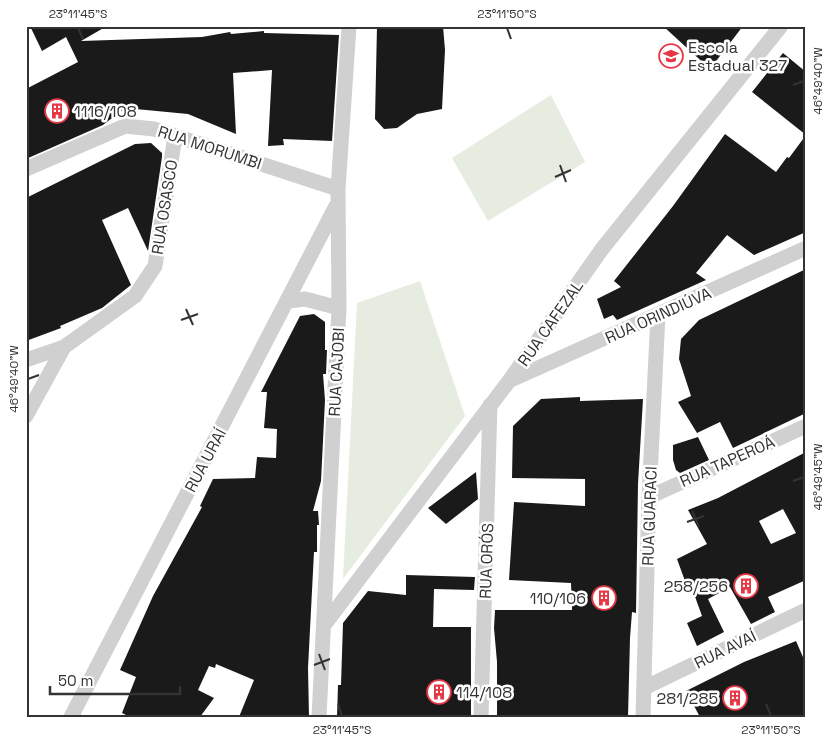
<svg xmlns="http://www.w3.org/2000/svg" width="832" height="743" viewBox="0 0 832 743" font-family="'Space Grotesk',sans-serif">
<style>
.green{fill:#e6ecdf}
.building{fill:#1a1a1a;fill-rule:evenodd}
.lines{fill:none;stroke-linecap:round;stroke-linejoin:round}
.minor{stroke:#d0d0d0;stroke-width:15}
.ticks{fill:none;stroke:#333;stroke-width:2}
.labels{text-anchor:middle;stroke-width:5;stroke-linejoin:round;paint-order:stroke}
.poi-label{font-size:16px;fill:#333;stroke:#fff;text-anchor:start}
.street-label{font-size:16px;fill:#333;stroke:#fff}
.neatline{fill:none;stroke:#333;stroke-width:2}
.ticks-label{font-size:12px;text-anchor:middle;fill:#333}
</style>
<rect width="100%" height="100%" fill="#fff"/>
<path class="green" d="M551 95 585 162 488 221 452 158Z
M420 281 465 416 343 579 357 303Z"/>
<path class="building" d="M30 26H107L81 41 202 37 230 32 231 34 264 31V33L339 35 332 141 283 139 284 145 268 146 272 70 233 73 236 134 188 114 125 108 103 125 26 159V89L78 62 66 37 42 51Z
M377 26H443L445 50 442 109 417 114 397 128 384 129 375 119Z
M663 26H743L710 69Z
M783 53 806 72V232L754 255 727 235 696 273 706 280 617 320 613 315 604 319 597 299 621 287 614 281 673 206 725 134 776 172 787 157 789 158 806 135 752 92Z
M151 143 162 153V157L148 251 128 208 102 220 131 285 102 308 60 326 61 328 26 341V198L135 144Z
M806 269V413L733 448 720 422 697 433 678 402 691 396 679 359 681 339 699 320Z
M314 314 325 322V350H327L326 374H323L325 400 321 481 313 511H318L319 525H317V552H314L308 668 309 717H239L254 680 216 664 215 668 209 666 198 690 214 698 200 717H130L122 713 136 677 120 670 153 596 202 507 200 506 213 479 255 478 257 457 276 458 277 429 264 428 267 392H261L300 316Z
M580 397V401L643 399 638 484 636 613 632 612 630 638 628 717H497V662L494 628 495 610H572L571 583 509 580 514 502 585 506V479L512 478 513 426 541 399Z
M698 437 709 460 680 473 676 470 673 460V445Z
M806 452V580L768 597 775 612 751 624 730 587 708 599 724 632 697 646 687 623 702 616 689 580 685 581 677 559 707 544 688 510 718 498ZM783 509 796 533 771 544 759 521Z
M476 472 478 499 446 524 428 508Z
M406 575 475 577 474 590 434 589 433 627H471V717H337L338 685H341L343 623 368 591 406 595Z
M796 641 806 664V717H700L686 691 744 662Z"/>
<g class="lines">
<path class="minor" d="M26 169 125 126 154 129 338 189
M289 301 305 299 339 308
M26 360 64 347 135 296 155 266 175 136
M511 380 806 248
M26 416 64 347
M649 497 806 426
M325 624 509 381 602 249 781 26
M644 688 806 610
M71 717 336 206
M319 717 339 308 338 189 349 26
M481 717 490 405
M643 717 649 497 658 315"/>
</g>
<path class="ticks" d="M78 28 83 39M507 28 511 39M793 85 804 81M560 165 566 182M555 177 571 170M186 309 193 325M181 320 198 314M28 379 39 375M793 481 804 477M692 511 699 527M687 522 704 516M319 654 325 670M314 665 330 659M338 704 342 716M766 704 771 716"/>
<defs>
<g id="school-ring" transform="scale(1.25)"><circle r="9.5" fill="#fff" stroke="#e63946" stroke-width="1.5"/><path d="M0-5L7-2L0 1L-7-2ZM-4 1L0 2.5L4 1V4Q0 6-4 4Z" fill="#e63946"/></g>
<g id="building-ring" transform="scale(1.25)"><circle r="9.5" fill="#fff" stroke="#e63946" stroke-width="1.5"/><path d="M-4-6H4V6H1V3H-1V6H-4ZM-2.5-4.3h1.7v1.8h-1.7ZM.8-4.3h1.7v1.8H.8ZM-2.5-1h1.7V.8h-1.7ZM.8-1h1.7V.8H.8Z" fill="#e63946"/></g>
</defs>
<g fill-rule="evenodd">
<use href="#school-ring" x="671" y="56"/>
<use href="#building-ring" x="57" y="111"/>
<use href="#building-ring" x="746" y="586"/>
<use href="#building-ring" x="604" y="598"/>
<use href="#building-ring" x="439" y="692"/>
<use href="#building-ring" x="735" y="698"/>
</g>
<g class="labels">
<g class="poi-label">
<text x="688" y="53">Escola<tspan x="688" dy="18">Estadual 327</tspan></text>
<text x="74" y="117">1116/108</text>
<text x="728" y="592" text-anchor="end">258/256</text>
<text x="586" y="604" text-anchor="end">110/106</text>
<text x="456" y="698">114/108</text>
<text x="718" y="704" text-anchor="end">281/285</text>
</g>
<g class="street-label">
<text transform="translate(210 147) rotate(18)" y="6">RUA MORUMBI</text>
<text transform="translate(164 207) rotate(-81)" y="6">RUA OSASCO</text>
<text transform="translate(658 315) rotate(-24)" y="6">RUA ORINDIÚVA</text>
<text transform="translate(550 323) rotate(-55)" y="6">RUA CAFEZAL</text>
<text transform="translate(336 372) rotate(-87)" y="6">RUA CAJOBI</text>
<text transform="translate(205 460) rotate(-62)" y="6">RUA URAÍ</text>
<text transform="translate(727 461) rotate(-24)" y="6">RUA TAPEROÁ</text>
<text transform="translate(649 516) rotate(-88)" y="6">RUA GUARACI</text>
<text transform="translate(486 561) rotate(-88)" y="6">RUA ORÓS</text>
<text transform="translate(725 649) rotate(-26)" y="6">RUA AVAÍ</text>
</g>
</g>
<rect width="832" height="743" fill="none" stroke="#ffffff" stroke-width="55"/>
<path d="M50 686v8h130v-8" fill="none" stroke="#333333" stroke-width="2.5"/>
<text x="58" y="686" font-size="15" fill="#333333" stroke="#ffffff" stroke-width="4" paint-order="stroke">50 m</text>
<rect x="28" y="28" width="776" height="688" class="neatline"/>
<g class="ticks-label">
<text x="78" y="18">23°11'45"S</text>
<text x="507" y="18">23°11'50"S</text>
<text transform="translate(818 81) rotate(-90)" y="4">46°49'40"W</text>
<text transform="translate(14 379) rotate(-90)" y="4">46°49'40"W</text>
<text transform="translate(818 477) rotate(-90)" y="4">46°49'45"W</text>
<text x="342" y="734">23°11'45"S</text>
<text x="771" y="734">23°11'50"S</text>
</g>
</svg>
